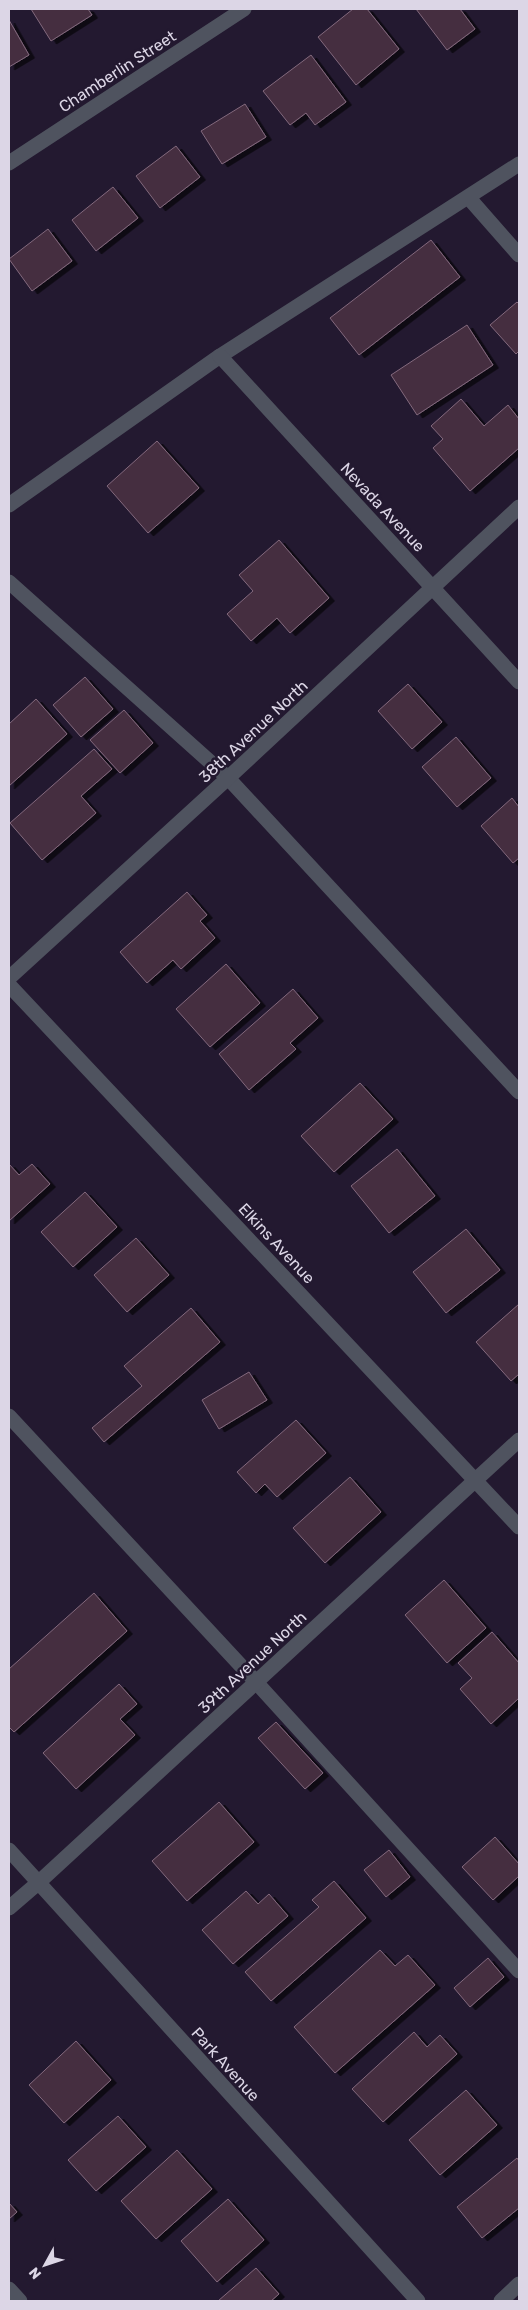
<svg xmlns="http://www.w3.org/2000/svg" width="528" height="2310" viewBox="0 0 528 2310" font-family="Rubik,sans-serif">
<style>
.building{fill:#452e40;stroke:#83697d;filter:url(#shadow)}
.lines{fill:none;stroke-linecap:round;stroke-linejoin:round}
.lane{stroke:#4f535f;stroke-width:15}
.street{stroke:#4f535f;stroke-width:15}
.labels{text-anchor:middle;stroke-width:5;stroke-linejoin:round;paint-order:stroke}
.street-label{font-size:16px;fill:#dcd6e6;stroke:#231930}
</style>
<defs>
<filter id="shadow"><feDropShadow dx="5.5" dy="3" stdDeviation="0" flood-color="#0009"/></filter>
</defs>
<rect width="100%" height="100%" fill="#231930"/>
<path class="building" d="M31 9H88L92 15 51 41Z
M353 9H367L399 49 356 85 318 37Z
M416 9H460L475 29 447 50Z
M9 20 29 55 9 67Z
M311 55 346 102 315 125 306 113 290 125 263 91Z
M245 104 266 137 222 164 201 131Z
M176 146 200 177 160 208 136 176Z
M113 187 138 218 96 251 72 220Z
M48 229 72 261 32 291 9 259Z
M431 240 460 277 359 355 330 318Z
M517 302 519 304V351L516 354 490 325Z
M467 325 493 365 417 415 391 375Z
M461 399 484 426 508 405 519 419V448L470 491 433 448 443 439 431 426Z
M157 441 199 488 148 533 107 486Z
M279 540 329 598 290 633 277 618 251 641 227 614 253 591 239 575Z
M85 677 113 709 81 737 53 705Z
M408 684 442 722 412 749 378 711Z
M36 699 67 734 9 786V724Z
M124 710 153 743 120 773 90 740Z
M456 737 491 778 457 807 422 767Z
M94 749 112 769 81 796 96 813 42 860 10 823Z
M512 798 519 807V858L513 863 481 826Z
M187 892 207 915 200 921 215 938 181 969 173 960 147 983 120 952Z
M226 964 260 1003 210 1047 176 1009Z
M293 989 318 1018 290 1043 296 1049 249 1090 219 1054Z
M360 1083 393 1119 334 1172 301 1136Z
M397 1149 435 1196 389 1233 351 1186Z
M9 1164 19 1175 32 1164 50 1184 9 1221Z
M85 1192 117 1227 73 1267 41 1232Z
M466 1229 500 1270 446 1313 413 1272Z
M136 1238 169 1275 127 1312 94 1275Z
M519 1304V1374L511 1381 476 1342Z
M191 1308 220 1342 104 1442 92 1428 142 1386 124 1366Z
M249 1372 267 1400 219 1429 202 1400Z
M296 1420 326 1453 277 1497 265 1484 256 1493 237 1472Z
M350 1477 381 1512 325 1563 293 1528Z
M444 1580 486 1628 447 1663 405 1615Z
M94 1593 127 1631 14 1732 9 1727V1669Z
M492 1632 519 1663V1698L491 1724 460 1689 472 1678 458 1663Z
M119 1684 137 1704 120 1719 135 1735 76 1789 43 1753Z
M276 1722 323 1773 305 1789 258 1738Z
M219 1802 254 1842 187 1901 152 1861Z
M495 1837 519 1864V1876L493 1900 462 1867Z
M389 1850 410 1877 386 1897 364 1870Z
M334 1881 366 1918 271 2001 245 1972 319 1907 312 1900Z
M246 1891 258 1904 269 1894 288 1916 233 1964 202 1930Z
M380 1950 395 1966 408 1955 435 1985 335 2073 294 2027Z
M488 1958 504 1977 470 2007 454 1988Z
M414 2032 427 2047 440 2035 457 2054 383 2122 352 2089Z
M76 2041 111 2080 64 2123 29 2085Z
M466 2090 497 2125 440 2175 409 2140Z
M118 2116 146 2147 96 2191 68 2160Z
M177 2150 212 2189 156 2239 121 2201Z
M517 2158 519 2161V2208L482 2238 457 2207Z
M228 2199 264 2240 217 2282 181 2241Z
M9 2203 17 2212 9 2219Z
M256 2268 279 2294 271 2301H218Z"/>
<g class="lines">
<path class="lane" d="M468 197 519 255
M9 505 220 356 519 164
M9 582 228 778 519 1092
M9 1416 256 1682 519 1971
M9 2289 20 2301"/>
<path class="street" d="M9 163 244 9
M220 356 519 682
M9 978 228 778 519 507
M9 985 519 1527
M9 1850 418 2301
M9 1908 38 1883 519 1440
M501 2301 519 2284"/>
</g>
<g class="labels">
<g class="street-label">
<text transform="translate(117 71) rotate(-33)" y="6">Chamberlin Street</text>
<text transform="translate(383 507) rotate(47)" y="6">Nevada Avenue</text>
<text transform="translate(253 731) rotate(-43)" y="6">38th Avenue North</text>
<text transform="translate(277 1243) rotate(47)" y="6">Elkins Avenue</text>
<text transform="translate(252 1662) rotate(-43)" y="6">39th Avenue North</text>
<text transform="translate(226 2064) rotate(48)" y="6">Park Avenue</text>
</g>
</g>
<rect width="528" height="2310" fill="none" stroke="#dcd6e6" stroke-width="20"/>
<g transform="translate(45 2265) rotate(230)" stroke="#231930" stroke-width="4" paint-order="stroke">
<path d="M0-4L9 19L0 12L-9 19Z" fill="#dcd6e6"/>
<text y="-8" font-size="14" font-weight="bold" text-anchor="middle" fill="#dcd6e6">N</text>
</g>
</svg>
